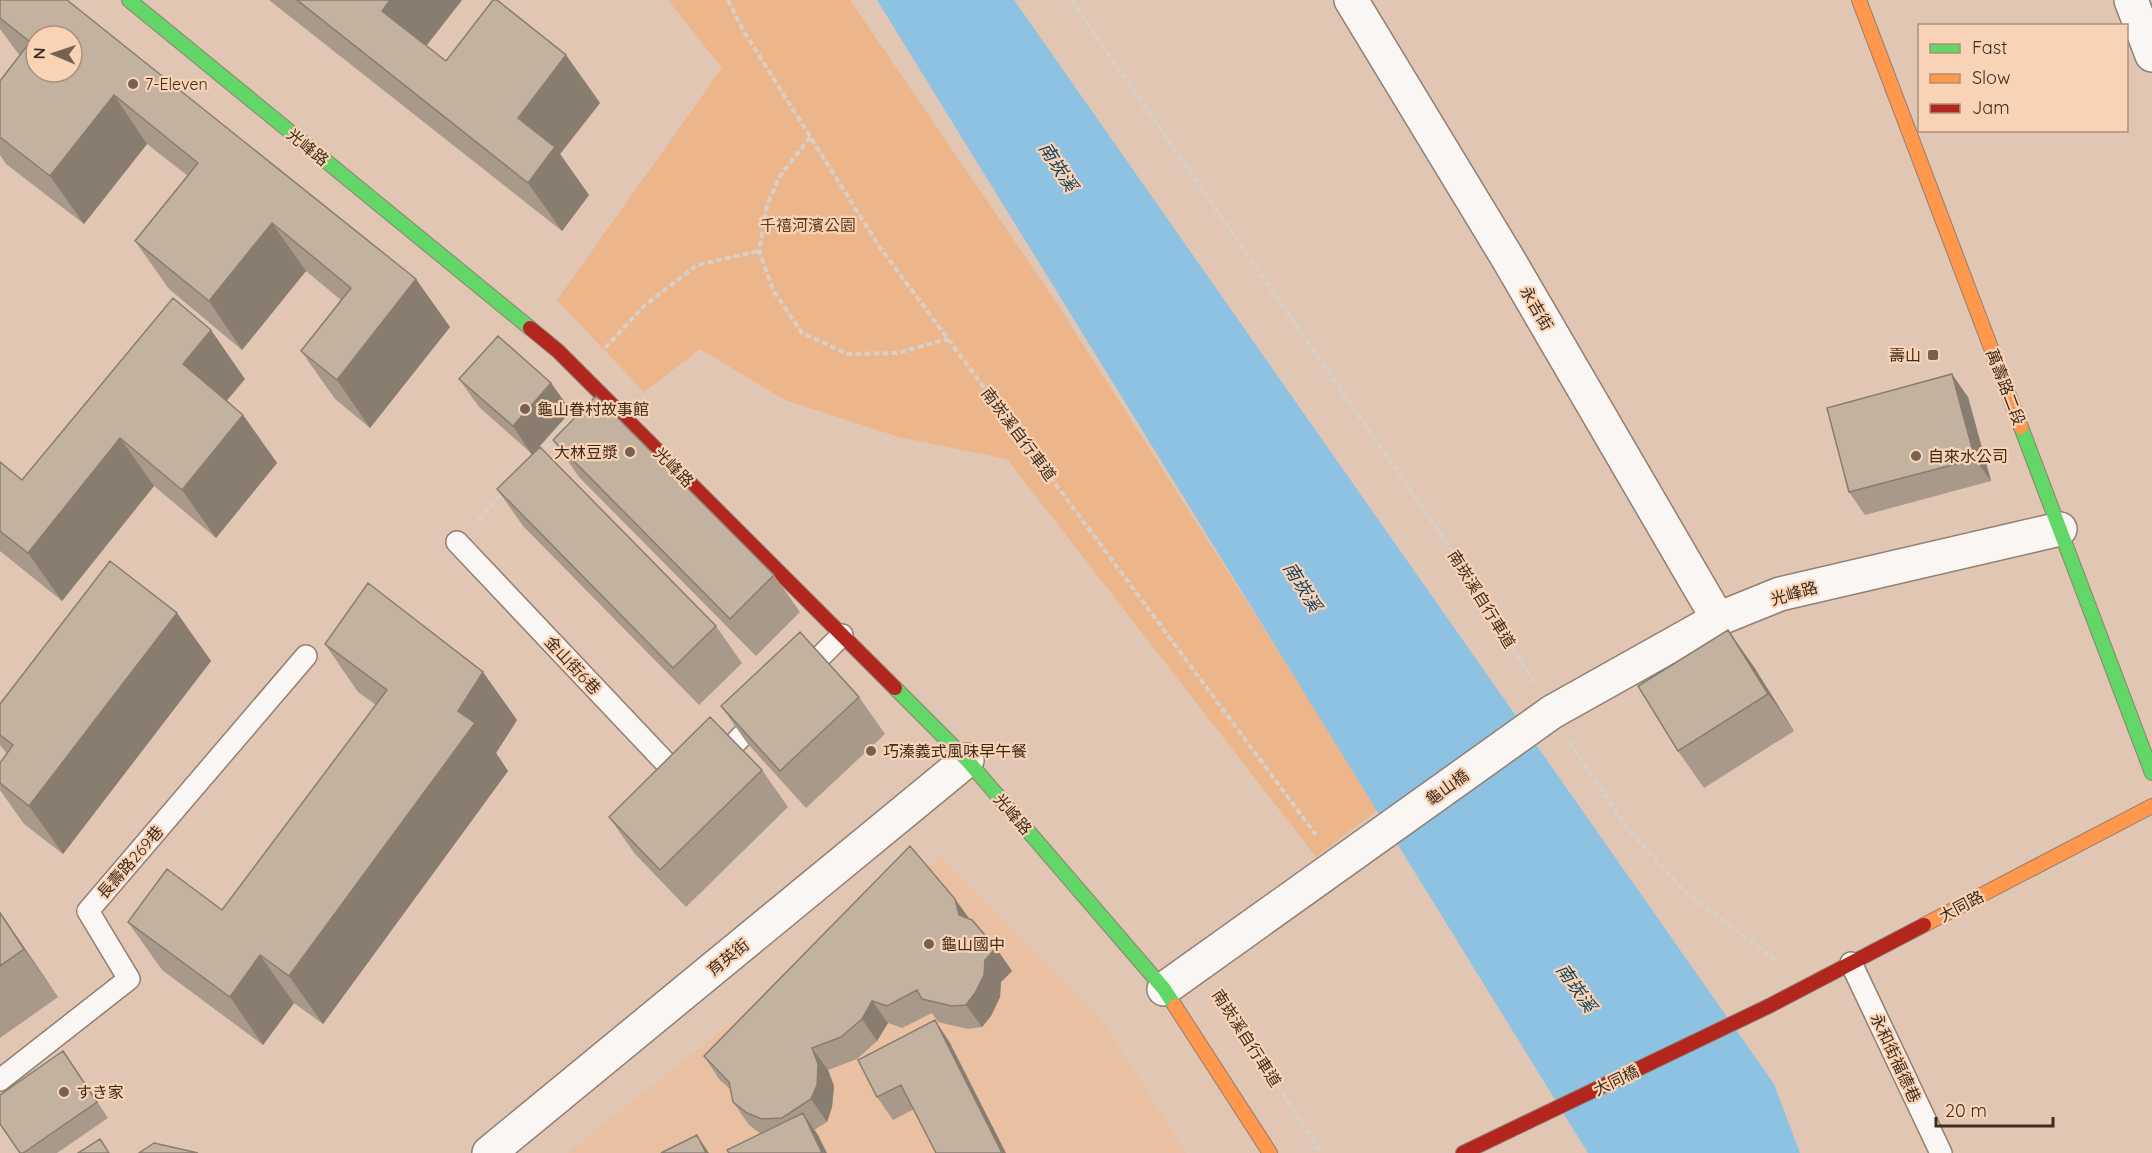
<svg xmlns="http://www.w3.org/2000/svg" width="2152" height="1153" viewBox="0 0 2152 1153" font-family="Quicksand,'Noto Sans TC','Noto Sans JP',sans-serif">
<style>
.built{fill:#e9c0a1}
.green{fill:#edb68a}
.water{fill:#8dc2e3}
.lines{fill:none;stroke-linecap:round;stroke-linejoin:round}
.lane-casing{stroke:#927f70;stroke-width:24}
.street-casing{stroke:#927f70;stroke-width:36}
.fast-casing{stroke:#927f70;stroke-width:16}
.slow-casing{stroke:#927f70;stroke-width:16}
.jam-casing{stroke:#927f70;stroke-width:16}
.path{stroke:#d8cfc9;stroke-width:4;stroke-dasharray:6 3;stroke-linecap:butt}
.lane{stroke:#faf6f4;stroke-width:21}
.street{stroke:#faf6f4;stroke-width:33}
.fast{stroke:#63d668;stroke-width:14}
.slow{stroke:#ff974d;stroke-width:14}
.jam{stroke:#b3261e;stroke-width:14}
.wall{fill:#a9998a}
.shaded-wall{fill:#897d70}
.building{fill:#c4b2a0;stroke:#897d70;stroke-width:1.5;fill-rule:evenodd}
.poi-dot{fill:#776252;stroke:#f9d3b6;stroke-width:2}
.labels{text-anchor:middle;stroke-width:4.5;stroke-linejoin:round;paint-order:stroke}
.poi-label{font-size:16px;fill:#3e2c1e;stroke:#f9d3b6;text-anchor:start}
.street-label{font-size:16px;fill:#3e2c1e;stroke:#f9d3b6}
.park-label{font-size:16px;fill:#603b1c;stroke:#f9d3b6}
.water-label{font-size:18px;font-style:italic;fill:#11425d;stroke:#f9d3b6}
</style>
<rect width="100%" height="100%" fill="#e0c6b3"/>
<path class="built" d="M941 856 1102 1020 1186 1153H567Z"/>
<path class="green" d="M668 0H850L1054 299 1379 809 1316 857 1007 459 899 437 785 400 700 349 644 392 557 300 722 68Z"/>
<path class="water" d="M877 0H1014L1774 1084 1800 1153H1588Z"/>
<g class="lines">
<g class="lane-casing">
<path id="lane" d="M457 542 683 781
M802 675 842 635
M716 763 761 716
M1851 963 1941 1153
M0 1080 129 979 88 911 306 656"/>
</g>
<g class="street-casing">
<path id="street" d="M1351 0 1507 257 1718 619
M2131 0 2152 55
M1164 989 1552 712 1718 619 1780 594 2060 529
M489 1153 967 760"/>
</g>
<g class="fast-casing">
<path id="fast" d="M129 0 530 328
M2021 427 2152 773
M895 688 967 760 1164 989 1175 1006"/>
</g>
<g class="slow-casing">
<path id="slow" d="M1859 0 2021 427
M1924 925 2152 806
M1175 1006 1270 1153"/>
</g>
<g class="jam-casing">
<path id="jam" d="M530 328 558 351 895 688
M1463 1153 1769 1006 1924 925"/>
</g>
<path class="path" d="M728 0 743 30 879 246 1316 835
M1071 0 1445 540 1534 682
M810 137 780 176 767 205 759 251 774 292 802 333 848 354 897 353 948 339
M605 348 644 306 697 265 759 251
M539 454 573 418
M478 520 503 492
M1569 742 1628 829 1683 890 1777 961
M1219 994 1321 1153"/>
<use href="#lane" class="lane"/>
<use href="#street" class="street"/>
<use href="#fast" class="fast"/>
<use href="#slow" class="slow"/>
<use href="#jam" class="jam"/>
</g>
<path class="wall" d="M0 0 450 327 370 428 335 399 301 351 341 300 306 271 242 350 169 289 135 241 188 176 147 144 84 224 6 164 0 155V81L20 56 0 29Z
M269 0H462L426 46 446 61 566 55 600 103 560 154 589 195 562 231Z
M245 379 227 400 243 415 277 463 216 538 154 486 62 601 0 551V462L22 480Z
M459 379 551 383 571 411 536 450 716 626 742 663 699 705 523 526 497 489 532 454 479 407Z
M1968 397 1991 481 1865 515 1849 492Z
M553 440 774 575 800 612 756 656 579 477Z
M177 613 211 661 63 854 24 824 0 790V763L7 754 0 745V704Z
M1728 630 1754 667 1794 731 1704 788 1678 751Z
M325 644 517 720 496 753 508 771 323 1024 294 1003 263 1045 162 970 128 922 222 910 376 705 358 692Z
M859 697 885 734 806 808 747 743 721 706Z
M762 770 788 807 686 907 635 854 609 817Z
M955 899 969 919 996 948 1012 971 1001 982 1000 997 991 1016 982 1027 968 1029 938 1022 932 1013 902 1028 888 1023 877 1041 857 1059 828 1070 834 1086 832 1107 827 1122 814 1130 818 1135 761 1134 749 1125 733 1102 731 1090 719 1079 704 1056Z
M0 912 58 997 0 1038Z
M935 1020 950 1043 914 1109 893 1120 877 1097Z
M63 1051 108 1118 57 1153H20Z"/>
<path class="shaded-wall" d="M390 0H462L416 59 382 11Z
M566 55 600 103 560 154 589 195 562 231 528 183 518 118Z
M114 95 147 144 84 224 50 176Z
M272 223 306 271 242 350 209 301Z
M416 279 450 327 370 428 337 380Z
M211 330 245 379 217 412 183 364Z
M1952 374 1968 397 1991 481 1975 459Z
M551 383 571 411 532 455 513 426Z
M243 415 277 463 216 538 182 490Z
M120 438 154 486 62 601 28 553Z
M177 613 211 661 63 854 29 806Z
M1728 630 1754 667 1794 731 1768 694Z
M483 672 517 720 496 753 508 771 323 1024 289 976Z
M955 899 971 921 959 915Z
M0 912 58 997 24 949 0 913Z
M996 948 1012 971 1001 982 1000 997 991 1016 982 1027 966 1005 985 960Z
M260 955 294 1003 263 1045 230 997Z
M872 1001 888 1023 877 1041 862 1019Z
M935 1020 950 1043 1006 1153H1002Z
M812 1048 828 1070 834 1086 832 1107 827 1122 811 1099Z
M803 1113 818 1135 827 1153H822Z
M697 1135 709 1153H706Z"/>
<path class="building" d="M0 0H67L416 279 337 380 301 351 351 288 272 223 209 301 135 241 198 163 114 95 50 176 0 137V81L30 42 0 18ZM36 36H72V72H36Z
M297 0H390L382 11 446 61 493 0H497L566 55 518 118 555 147 528 183Z
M173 298 211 330 183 364 243 415 182 490 120 438 28 553 0 531V462L22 480Z
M498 336 551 383 513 426 459 379Z
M1952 374 1975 459 1849 492 1827 408Z
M596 396 774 575 730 619 553 440Z
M540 447 716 626 673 668 497 489Z
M110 561 177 613 29 806 0 783V763L13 745 0 735V704Z
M368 583 483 672 458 711 475 723 289 976 260 955 230 997 128 922 167 869 222 910 387 690 325 644Z
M1728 630 1768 694 1678 751 1638 686Z
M800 632 859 697 780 771 721 706Z
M710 717 762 770 660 870 609 817Z
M910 846 955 899 959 915 972 920 996 948 985 960 984 975 975 993 966 1005 952 1006 922 999 917 990 887 1006 872 1001 862 1019 841 1037 812 1048 818 1064 817 1085 811 1099 782 1118 762 1119 747 1113 733 1102 729 1082 704 1056Z
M0 913 24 949 0 966Z
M935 1020 1002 1153H936L901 1085 877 1097 858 1060Z
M63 1051 97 1102 23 1153H20L0 1124V1095Z
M803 1113 822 1153H729L727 1150Z
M697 1135 706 1153H661Z
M100 1139 109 1153H78Z
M154 1143 198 1153H139Z"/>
<g class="poi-dot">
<circle cx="133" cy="84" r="6"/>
<rect x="1927" y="349" width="12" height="12" rx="3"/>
<circle cx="525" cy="409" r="6"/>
<circle cx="630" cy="452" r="6"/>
<circle cx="1916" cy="456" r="6"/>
<circle cx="871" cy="751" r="6"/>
<circle cx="929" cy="944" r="6"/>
<circle cx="64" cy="1092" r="6"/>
</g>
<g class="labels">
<g class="poi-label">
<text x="145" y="90">7-Eleven</text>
<text x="1921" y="361" text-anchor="end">壽山</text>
<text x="537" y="415">龜山眷村故事館</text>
<text x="618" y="458" text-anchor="end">大林豆漿</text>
<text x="1928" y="462">自來水公司</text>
<text x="883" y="757">巧溱義式風味早午餐</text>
<text x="941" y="950">龜山國中</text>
<text x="76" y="1098">すき家</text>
</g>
<g class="street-label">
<text transform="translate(308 147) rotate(39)" y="6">光峰路</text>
<text transform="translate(1537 308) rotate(60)" y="6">永吉街</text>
<text transform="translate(2006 387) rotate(69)" y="6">萬壽路二段</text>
<text transform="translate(1019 434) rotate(53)" y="6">南崁溪自行車道</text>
<text transform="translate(674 467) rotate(45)" y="6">光峰路</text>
<text transform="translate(1794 593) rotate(-16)" y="6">光峰路</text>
<text transform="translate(1482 599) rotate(58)" y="6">南崁溪自行車道</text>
<text transform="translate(573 665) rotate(47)" y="6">金山街6巷</text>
<text transform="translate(1447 787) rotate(-36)" y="6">龜山橋</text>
<text transform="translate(1013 814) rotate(49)" y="6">光峰路</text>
<text transform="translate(130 862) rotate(-49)" y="6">長壽路269巷</text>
<text transform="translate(1961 906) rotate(-28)" y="6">大同路</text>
<text transform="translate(728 957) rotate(-39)" y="6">育英街</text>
<text transform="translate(1247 1038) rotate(57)" y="6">南崁溪自行車道</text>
<text transform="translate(1896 1058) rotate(65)" y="6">永和街福德巷</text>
<text transform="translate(1616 1080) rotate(-26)" y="6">大同橋</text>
</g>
<g class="park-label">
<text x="808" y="231">千禧河濱公園</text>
</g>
<g class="water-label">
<text transform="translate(1058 167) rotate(57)" y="6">南崁溪</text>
<text transform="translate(1302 587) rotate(58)" y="6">南崁溪</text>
<text transform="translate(1576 988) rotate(55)" y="6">南崁溪</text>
</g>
</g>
<rect x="1918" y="24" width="210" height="108" fill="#f9d3b6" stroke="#ae9079" stroke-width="1.5"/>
<rect x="1930" y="44" width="30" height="9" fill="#63d668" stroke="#ae9079" stroke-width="1.5"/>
<text x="1972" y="54" font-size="18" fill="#3e2c1e">Fast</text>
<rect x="1930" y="74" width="30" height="9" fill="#ff974d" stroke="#ae9079" stroke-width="1.5"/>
<text x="1972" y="84" font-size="18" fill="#3e2c1e">Slow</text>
<rect x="1930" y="104" width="30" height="9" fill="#b3261e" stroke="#ae9079" stroke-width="1.5"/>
<text x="1972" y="114" font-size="18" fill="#3e2c1e">Jam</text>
<g transform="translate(54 54) rotate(272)"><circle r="28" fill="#f9d3b6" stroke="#ae9079" stroke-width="1.5"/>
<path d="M0-4.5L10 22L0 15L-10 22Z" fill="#776252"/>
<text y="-9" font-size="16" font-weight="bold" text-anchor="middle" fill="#3e2c1e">N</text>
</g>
<path d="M1936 1117v9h117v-9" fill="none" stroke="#3e2c1e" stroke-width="3"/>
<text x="1945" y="1117" font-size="18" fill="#3e2c1e" stroke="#f9d3b6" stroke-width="4.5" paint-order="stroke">20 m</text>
</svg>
